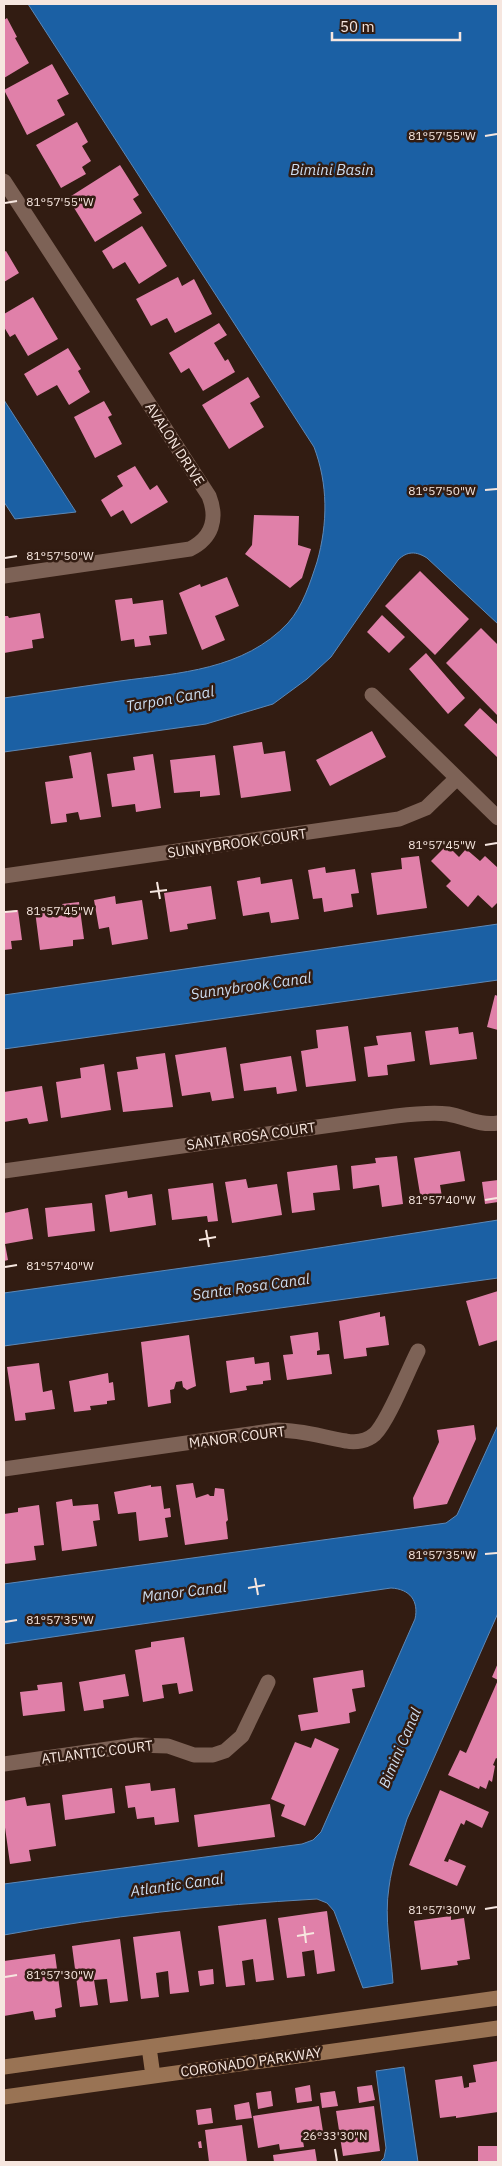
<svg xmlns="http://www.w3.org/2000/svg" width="502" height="2166" viewBox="0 0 502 2166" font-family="'IBM Plex Sans',sans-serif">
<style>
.water{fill:#1b60a4;stroke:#5d88b6}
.building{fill:#e080a9}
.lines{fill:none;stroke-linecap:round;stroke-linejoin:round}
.street{stroke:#7d6256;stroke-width:15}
.secondary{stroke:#997354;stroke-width:15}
.ticks{fill:none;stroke:#f6e6df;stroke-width:2}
.labels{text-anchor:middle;stroke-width:5;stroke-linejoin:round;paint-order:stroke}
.street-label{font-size:14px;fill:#f6e6df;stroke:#321c12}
.water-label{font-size:15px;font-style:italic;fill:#ccdcef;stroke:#321c12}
.ticks-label{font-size:12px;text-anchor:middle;fill:#f6e6df;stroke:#321c12;stroke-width:5;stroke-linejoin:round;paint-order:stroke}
</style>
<rect width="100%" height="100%" fill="#321c12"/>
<path class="water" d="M28 4H498V624L427 558C416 551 407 551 398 560L331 657 307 679 273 704 206 724 4 752V698C43 692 81 687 120 681 179 673 244 670 288 623 303 606 310 583 317 562 328 523 328 484 314 447Z
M4 400 76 512 15 519 4 502Z
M498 924V980L4 1049V995Z
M498 1220V1278L4 1346V1293L268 1256Z
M498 1425V1613L407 1819C400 1842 392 1864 389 1887 384 1918 391 1952 393 1983L363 1988 334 1911 327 1903 317 1899C212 1905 107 1916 4 1935V1884L302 1844 313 1840 321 1832 415 1619C419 1601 410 1589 391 1588L4 1644V1584L446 1523 457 1515Z
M404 2067 418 2162H380L384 2158 386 2148 376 2071Z"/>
<path class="building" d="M7 18 17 37 15 38 29 63 4 78V20Z
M52 64 69 94 57 100 65 115 27 135 4 90Z
M77 122 88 142 82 146 91 161 82 167 86 174 61 188 36 145Z
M120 165 139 195 133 199 142 213 95 242 68 198Z
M142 226 167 266 139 284 125 262 113 269 102 251Z
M6 251 19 273 4 282V252Z
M178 277 182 286 194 279 212 314 175 333 167 318 151 326 136 299Z
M33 297 58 339 28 356 15 334 10 337 4 327V314Z
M219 323 227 335 214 343 225 361 228 359 235 372 203 391 189 368 181 373 169 353Z
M68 348 81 369 78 371 90 392 69 405 57 385 37 396 24 374Z
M248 377 260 397 250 403 264 427 229 449 202 405Z
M104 401 112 415 108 417 122 444 95 458 74 417Z
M135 466 150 490 157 485 168 502 131 524 123 510 111 517 101 500 123 486 117 476Z
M254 515 299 516 298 545 311 549 302 578 290 588 245 554 252 545Z
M420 571 469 619 435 655 385 606Z
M227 577 239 606 215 616 225 640 202 650 179 593 200 584 201 587Z
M132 598 133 604 163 600 167 634 149 636 151 645 135 647 134 639 121 641 115 600Z
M40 613 44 638 32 640 33 648 4 653V616H8L9 618Z
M382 615 405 637 389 653 367 632Z
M481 628 498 645V716L446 663Z
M426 653 465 698 448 714 409 669Z
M480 708 498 725V758L464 725Z
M372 731 386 757 330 786 316 760Z
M262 742 264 754 285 751 291 791 241 798 233 746Z
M91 752 101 817 80 820 78 812 66 814 67 822 51 824 45 782 73 778 69 756Z
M153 754 161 808 136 812 135 804 112 807 107 774 135 770 133 757Z
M215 755 220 795 200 797V791L174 793 170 760Z
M447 845 459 857 466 849 480 861 485 856 498 868V902L492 908 478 895 468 907 446 886 451 881 431 861Z
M419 856 427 908 377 915 371 873 402 869 401 858Z
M325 867 326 873 355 869 359 893 351 894 353 907 324 912 322 898 313 899 308 870Z
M260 877 261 884 292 879 299 919 271 923 269 912 243 916 237 881Z
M211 886 216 919 187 924 188 929 170 932 164 893Z
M115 896 116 904 142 900 148 939 112 945 109 927 99 929 94 900Z
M79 902 84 939 73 940V946L40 950 35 911 52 909 53 917 64 915 62 904Z
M18 910 22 940 11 941 12 949 4 950V912Z
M495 995 498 996V1030L487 1027Z
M348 1026 356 1081 306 1087 301 1051 318 1048 316 1030Z
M458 1027 459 1034 473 1032 477 1059 430 1065 425 1031Z
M411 1032 415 1061 387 1065 388 1075 368 1077 364 1047 378 1045 376 1036Z
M226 1047 234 1098 212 1101 210 1092 182 1096 175 1055Z
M165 1053 173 1107 123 1112 117 1072 138 1069 136 1057Z
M291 1056 297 1091 277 1094 276 1087 244 1091 240 1064Z
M104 1064 111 1110 61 1118 56 1082 81 1078 80 1068Z
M42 1086 48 1121 29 1124 27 1118 4 1122V1092Z
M460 1151 465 1181 440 1185 442 1197 421 1200 414 1158Z
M397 1156 403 1204 382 1207 379 1185 353 1189 351 1166 376 1163 375 1158Z
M337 1165 340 1190 313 1193 315 1210 292 1213 287 1172Z
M246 1179 248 1188 277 1184 282 1215 232 1223 225 1182Z
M498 1180V1202L485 1204 482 1182Z
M213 1183 218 1221 208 1222 207 1216 172 1220 168 1189Z
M127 1191 128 1198 152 1194 156 1225 110 1232 105 1195Z
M92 1203 95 1231 48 1237 45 1208Z
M28 1208 33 1239 5 1244 8 1260 4 1261V1213Z
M498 1291V1340L479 1346 466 1301Z
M380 1312V1317L385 1316 389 1345 366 1348 367 1356 344 1359 339 1321Z
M318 1332 320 1350 317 1351V1355L329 1354 332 1374 287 1380 283 1355 293 1354 290 1336Z
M189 1335 196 1386 187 1390 183 1387 182 1381 176 1382 174 1389 170 1390 171 1403 148 1407 141 1342Z
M254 1357 255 1364 269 1362 271 1380 263 1381V1384L246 1386 247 1390 230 1393 226 1361Z
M39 1363 43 1392 52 1390 55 1409 25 1413 26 1420 15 1421 7 1367Z
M108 1373 109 1383 113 1382 115 1400 107 1401V1404L90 1406 91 1410 74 1412 69 1381Z
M474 1425 476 1439 447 1504 414 1509 413 1498 439 1442 437 1430Z
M193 1483 196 1498 208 1494 210 1496H214L215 1488 224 1489 228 1520 226 1522 228 1539 185 1545 176 1485Z
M151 1485V1487L161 1486 164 1509 170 1508 171 1517 165 1518 168 1537 139 1541 136 1512 118 1514 114 1492Z
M72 1499 73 1506 98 1504 100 1520 93 1521 97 1546 62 1551 56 1502Z
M39 1505 44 1545 34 1546 36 1560 4 1564V1514L18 1512V1508Z
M184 1637 193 1691 179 1694 177 1683 162 1685 164 1698 143 1702 135 1650 151 1647V1642Z
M498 1663V1680L492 1677Z
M363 1670 365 1687 352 1689 356 1711 349 1713 350 1723 301 1731 298 1715 318 1712 313 1678Z
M125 1674 129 1696 103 1700 104 1708 84 1711 79 1682Z
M498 1680V1759L496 1758 493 1765 495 1766 492 1782 489 1780 486 1789 480 1786 479 1789 448 1775 460 1750 466 1753Z
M62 1682 65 1711 23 1716 20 1692 38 1690 37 1685Z
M315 1738 339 1749 305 1826 281 1816 285 1805 271 1799 295 1742 311 1748Z
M150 1783 151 1791 175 1788 179 1822 155 1825 154 1817 137 1819 135 1807 128 1808 125 1786Z
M112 1788 115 1813 65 1820 62 1795Z
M440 1790 489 1812 482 1828 466 1820 464 1825 461 1823 444 1861 448 1862 449 1859 466 1866 457 1886 409 1865Z
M25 1797 27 1806 50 1803 56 1846 29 1850 31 1861 10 1864 4 1820V1801Z
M270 1804 275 1837 198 1847 194 1815Z
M327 1911 335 1971 317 1974 314 1950 302 1952 305 1976 287 1978 278 1918Z
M451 1916V1920L464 1918 470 1959 457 1961 458 1965 421 1970 414 1921Z
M266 1919 274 1980 256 1982 253 1959 242 1961 245 1985 226 1987 218 1926Z
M180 1931 189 1992 170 1994 168 1971 156 1973 159 1997 141 1999 133 1937Z
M120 1939 128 2001 110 2003 107 1979 94 1980 98 2005 80 2007 72 1946Z
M55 1954 62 2007 55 2009 56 2017 35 2020 33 2011 4 2016V1961Z
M213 1969 214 1984 200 1986 198 1971Z
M498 2061V2112L456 2118V2116L440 2118 435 2080 462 2076 464 2088 469 2087V2083L476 2082 473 2065Z
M310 2085 312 2101 297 2103 295 2088Z
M372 2085 375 2100 359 2103 357 2087Z
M271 2091 273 2106 258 2109 256 2093Z
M335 2091 338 2106 322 2108 320 2093Z
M249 2102 252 2118 236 2120 234 2105Z
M319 2106 324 2138 303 2141 304 2147 280 2150 279 2144 258 2148 253 2116Z
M374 2106 380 2151 343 2156 336 2111Z
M211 2108 213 2123 198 2125 196 2110Z
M242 2125 247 2162H209L205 2130Z
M201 2141 202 2148H199L198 2142Z
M478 2146H498V2162H478Z
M315 2149 317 2162H274L273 2155Z"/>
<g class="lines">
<path class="street" d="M4 181 209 496C218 519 212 538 190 549L4 576
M372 695 498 818
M4 876 399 819 426 808 457 778
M4 1171 396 1116C413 1114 431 1112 448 1114 466 1117 479 1126 498 1123
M4 1469 277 1430C302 1430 322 1437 346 1441 356 1443 367 1441 375 1434 389 1420 408 1370 418 1351
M4 1764 136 1745 168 1746 194 1755H213L225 1751 242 1736 268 1682"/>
<path class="secondary" d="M149 2047 153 2076
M4 2067 498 1998
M4 2097 498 2028"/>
</g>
<path class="ticks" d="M485 136 497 134M5 203 17 201M485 490 497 489M5 558 17 556M485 845 497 843M157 882 160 899M150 892 167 890M5 912 17 911M485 1200 497 1198M206 1230 209 1247M199 1240 216 1237M5 1267 17 1265M485 1554 497 1553M255 1578 258 1595M248 1588 265 1585M5 1622 17 1620M485 1909 497 1907M304 1926 306 1943M297 1936 314 1933M5 1977 17 1975M335 2149 337 2161"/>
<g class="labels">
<g class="street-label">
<text transform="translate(175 444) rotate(57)" y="5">AVALON DRIVE</text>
<text transform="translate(237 843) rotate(-8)" y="5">SUNNYBROOK COURT</text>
<text transform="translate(251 1136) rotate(-8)" y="5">SANTA ROSA COURT</text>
<text transform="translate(237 1437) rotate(-7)" y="5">MANOR COURT</text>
<text transform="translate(97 1752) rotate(-7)" y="5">ATLANTIC COURT</text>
<text transform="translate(251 2062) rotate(-8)" y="5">CORONADO PARKWAY</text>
</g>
<g class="water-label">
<text x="332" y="175">Bimini Basin</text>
<text transform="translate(170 699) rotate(-10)" y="5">Tarpon Canal</text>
<text transform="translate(251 986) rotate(-8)" y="5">Sunnybrook Canal</text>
<text transform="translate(251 1287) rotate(-8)" y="5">Santa Rosa Canal</text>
<text transform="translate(184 1592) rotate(-7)" y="5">Manor Canal</text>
<text transform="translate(400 1748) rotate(-67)" y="5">Bimini Canal</text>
<text transform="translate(177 1885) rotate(-8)" y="5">Atlantic Canal</text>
</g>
</g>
<g class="ticks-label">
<text x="442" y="140">81°57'55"W</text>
<text x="60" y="206">81°57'55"W</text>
<text x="442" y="495">81°57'50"W</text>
<text x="60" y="560">81°57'50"W</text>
<text x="442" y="849">81°57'45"W</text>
<text x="60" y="915">81°57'45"W</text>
<text x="442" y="1204">81°57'40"W</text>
<text x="60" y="1270">81°57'40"W</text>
<text x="442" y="1559">81°57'35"W</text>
<text x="60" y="1624">81°57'35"W</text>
<text x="442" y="1914">81°57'30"W</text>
<text x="60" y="1979">81°57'30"W</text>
<text x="335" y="2140">26°33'30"N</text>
</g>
<rect width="502" height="2166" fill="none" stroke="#f6e6df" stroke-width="10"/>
<path d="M332 32v8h128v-8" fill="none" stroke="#f6e6df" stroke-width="2.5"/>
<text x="340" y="32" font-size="15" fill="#f6e6df" stroke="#321c12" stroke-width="4" paint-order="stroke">50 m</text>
</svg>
